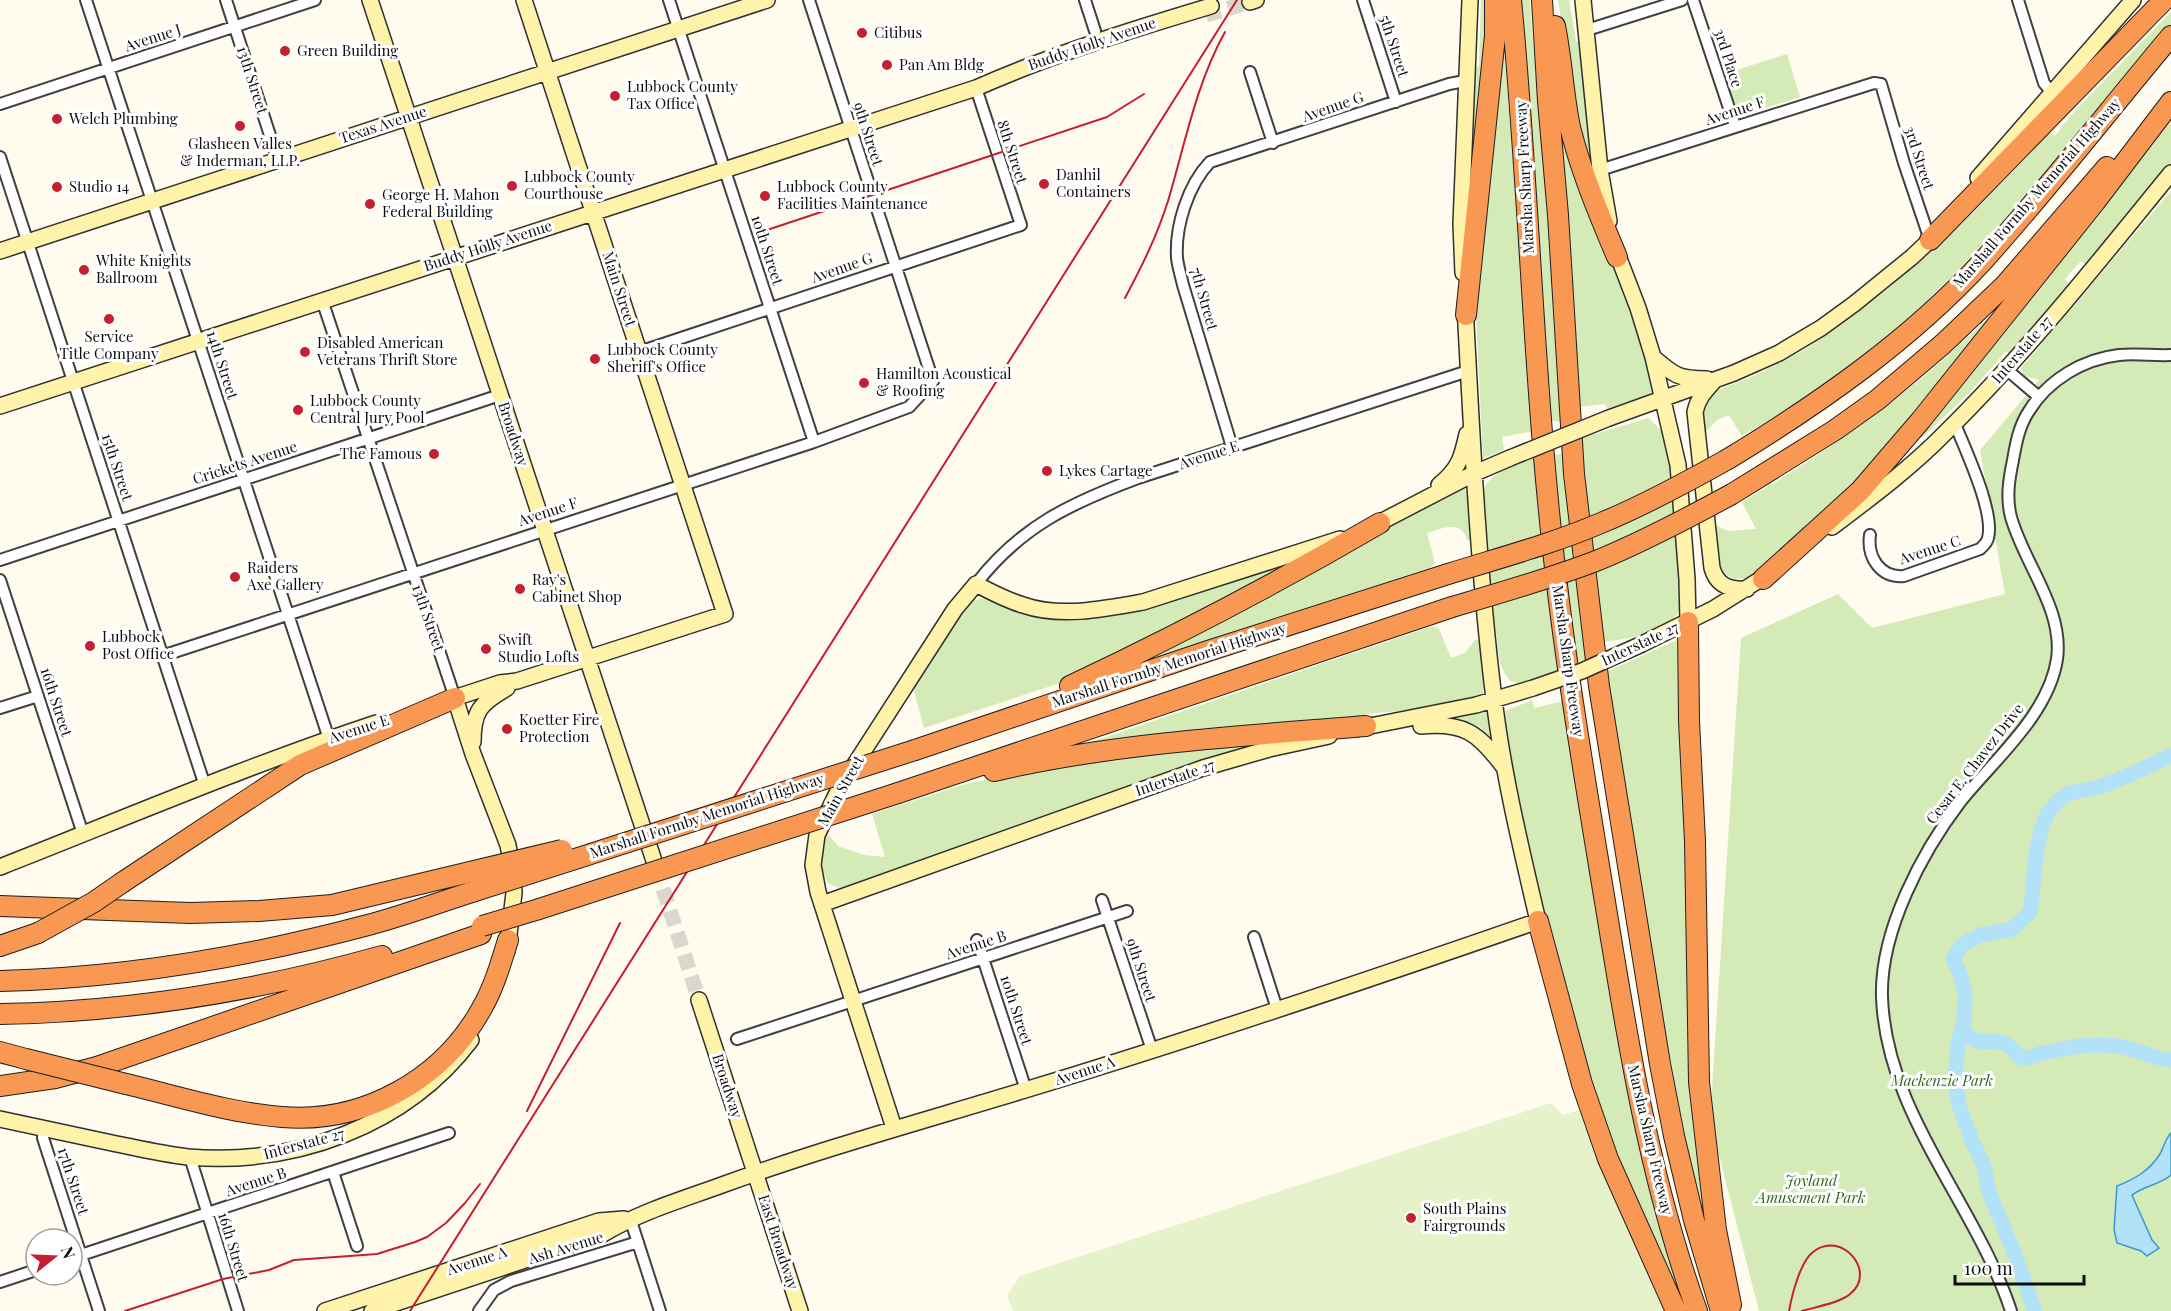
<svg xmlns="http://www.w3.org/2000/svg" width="2171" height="1311" viewBox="0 0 2171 1311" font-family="'Playfair Display',serif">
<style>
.green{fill:#d4ebb7}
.pitch{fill:#e6f2c9}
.water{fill:#b2e1f8;stroke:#369ad2;stroke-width:1.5}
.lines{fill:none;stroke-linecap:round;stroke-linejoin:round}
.river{stroke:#b2e1f8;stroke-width:15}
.secondary-tunnel{stroke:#dbd7cd;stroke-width:15;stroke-dasharray:15 8;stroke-linecap:butt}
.street-casing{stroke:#414141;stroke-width:14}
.secondary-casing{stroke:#303030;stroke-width:18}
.highway-casing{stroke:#1f1f1f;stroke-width:22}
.street{stroke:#fff;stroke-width:10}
.secondary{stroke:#fff2aa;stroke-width:15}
.highway{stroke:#f99853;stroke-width:20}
.rail{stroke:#c4202f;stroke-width:2}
.secondary-bridge-casing{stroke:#303030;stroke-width:18;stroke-linecap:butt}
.highway-bridge-casing{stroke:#1f1f1f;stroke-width:22;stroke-linecap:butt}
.secondary-bridge{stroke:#fff2aa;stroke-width:15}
.highway-bridge{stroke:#f99853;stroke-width:20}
.poi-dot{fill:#c4202f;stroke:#fff;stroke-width:2}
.labels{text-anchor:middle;stroke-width:6;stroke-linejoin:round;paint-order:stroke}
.poi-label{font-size:15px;fill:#0e0e0e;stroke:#fff;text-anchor:start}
.street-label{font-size:15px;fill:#0e0e0e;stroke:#fff}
.park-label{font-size:15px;font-style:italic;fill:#2f691b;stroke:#fff}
</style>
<rect width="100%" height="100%" fill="#fffbef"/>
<path class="green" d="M1481 0H1489L1473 194 1467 178 1472 67H1479Z
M1518 0H1530C1533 52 1539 102 1543 154 1550 243 1556 332 1563 422L1550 421Z
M1558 0H1569L1576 41 1583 42 1588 137 1593 177 1580 147Z
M2171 12V26C2099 110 2030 198 1952 276 1892 337 1816 394 1742 436L1729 415 1717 420 1704 434 1702 411 1713 392 1756 375 1806 349 1888 289 1924 257 2046 130 2055 136 2070 116Z
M1503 33 1534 431 1502 437 1504 450 1483 458 1475 293Z
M1787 54 1800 97 1737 117 1724 74Z
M1558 84 1657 392 1607 409 1605 404 1578 407 1563 215Z
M2171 120V168L2088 266 2081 261 2065 279 2071 286 2012 356 2006 351 1971 391 1922 438 1920 435Z
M2171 191V1311H1759L1710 1120 1741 638 1838 594 1872 628 2005 594 1980 450 2039 380 2024 376 2021 370 2022 367Z
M1998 308 1866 474 1848 488 1850 491 1792 549 1749 578 1734 579 1722 573 1717 562 1720 561 1715 525 1728 531 1756 529 1742 502C1835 448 1922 385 1998 308Z
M1648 418 1662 431 1670 463 1682 605C1673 634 1626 639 1601 642L1579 439Z
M1565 454 1588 659 1573 663 1550 455Z
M1539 457 1561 670 1518 683 1511 681 1506 676 1500 663 1494 618 1484 489C1492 470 1521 464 1539 457Z
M1463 484 1467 493 1470 540H1467C1462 520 1442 528 1427 533L1435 563 1432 567 1146 661 1145 655Z
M1289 559 1291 563 1069 680 924 728 913 687 956 620 974 600 983 598 1021 610 1059 616Z
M1433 626 1439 629 1451 658 1465 653 1475 640H1479L1484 681 1483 696 1410 710 1375 713 1311 724 1080 746Z
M1679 639 1709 1228 1706 1229C1659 1046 1636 858 1606 672Z
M1532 700 1534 708 1563 701 1609 987 1637 1135 1654 1203 1687 1311H1683L1623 1176 1588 1075 1536 887 1506 742 1503 712Z
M1484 712 1487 713 1491 742 1456 721 1458 718Z
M1267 742 843 890 828 883C819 868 821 848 826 832L838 846 864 855 885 857 872 814 962 785 1049 765Z"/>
<path class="pitch" d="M1551 1103 1563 1115 1579 1110 1597 1160 1666 1311H1013L1007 1295 1020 1276Z"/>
<path class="water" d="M2171 1133V1175C2159 1185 2144 1186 2132 1195L2152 1240 2159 1248 2147 1256 2141 1251 2117 1243 2114 1230 2117 1186C2135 1179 2149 1171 2160 1154 2164 1147 2165 1139 2171 1133Z"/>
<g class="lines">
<path class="river" d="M1960 1035 1966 1034C1981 1046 1982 1040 2000 1042 2014 1044 2017 1059 2025 1058 2031 1058 2037 1054 2043 1053 2066 1047 2094 1043 2117 1046 2136 1048 2152 1059 2171 1060
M2035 1311 2013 1250 1989 1192 1984 1166 1972 1141 1959 1106 1955 1077 1958 1043 1964 1021 1965 993 1960 974 1953 959 1962 945 1980 935 2013 929 2030 912C2035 881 2033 846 2046 817 2049 810 2058 800 2064 796 2076 789 2087 791 2099 787 2124 778 2148 767 2171 755"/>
<path class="secondary-tunnel" d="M1206 15 1250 2
M656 867 699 1000"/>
<g class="street-casing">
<path id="street" d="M86 0 329 739
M226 0 278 160
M669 0 814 442
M1085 0 1095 31
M1363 0 1396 102
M1693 0 1735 126
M2018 0 2044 83 2053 94
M1587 30 1682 0
M1250 72 1273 143
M0 104 315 0
M0 157 205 786
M1600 170 1874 83 1881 84 1904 163 1930 240
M322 300 455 698
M639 352 1021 225 976 88
M2006 369 2039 397
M1232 447 1183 285C1181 276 1178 267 1177 258 1175 226 1188 185 1210 162L1449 84 1465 81
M1870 535C1867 557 1880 578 1904 576L1980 549C1984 545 1987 543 1988 538 1995 512 1965 449 1955 424
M0 560 500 395
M0 580 83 834
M976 584C1021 526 1071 503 1138 478L1468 371
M162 656 814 442 909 407 933 381 809 0
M0 708 38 696
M1102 900 1152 1050
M1254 937 1277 1009
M977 940 1026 1090
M737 1039 1127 911
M43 1128V1138L99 1311
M190 1157 238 1311
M333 1172 357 1246
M630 1218 660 1311
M72 1258 449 1133
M0 1282 36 1270
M479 1311 494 1290 511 1281 638 1242
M2011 1311C1976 1204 1886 1114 1882 997 1880 931 1922 852 1961 801 1994 760 2049 714 2057 659 2064 609 2024 564 2011 517 2006 498 2009 479 2013 460 2016 443 2019 426 2029 411 2048 380 2083 359 2119 355 2136 353 2154 356 2171 355"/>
</g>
<g class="secondary-casing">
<path id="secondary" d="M370 0 656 867
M524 0 567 132
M1583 0 1600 170 1609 221
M1250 2 1256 0
M1978 178 2133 0
M1615 248 1638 308 1653 357 1678 465 1687 579 1688 622
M0 251 767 0
M1463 273 1461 224 1470 0
M1654 358C1675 376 1679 379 1707 379
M1714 381C1705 391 1698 398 1695 412L1712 568C1717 586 1730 590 1747 589
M0 406 976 88C1053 54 1131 30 1211 6
M1609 418 1734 373 1779 353 1821 328 1854 304 1912 257 1930 240 1935 232
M1439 485C1459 469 1462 457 1467 434
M1371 527 1475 473 1510 458
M1832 527C1872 497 1912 467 1947 431 2028 351 2099 261 2171 173
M1642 644 1713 609 1772 572
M455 698 473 754 508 845 513 873 514 893 507 951
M445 701 500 683 517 681 725 614 568 135
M1421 726C1464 722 1478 733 1503 766
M1355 729 1476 705 1533 688
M473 742C473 710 481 703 507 688
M0 867C125 818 249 765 376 723
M822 904 1203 768 1269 749 1329 736
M699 1000 800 1311
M0 1119C37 1127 74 1135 112 1143 137 1148 162 1154 188 1157 295 1166 406 1126 471 1040
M894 1128 818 892 813 865 817 835 839 789 955 609 976 584C991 592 1006 600 1023 605 1060 618 1105 609 1143 602L1340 539
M325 1311 599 1221 624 1219
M372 1311 603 1234C640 1212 681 1200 722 1185 821 1149 923 1121 1025 1090 1197 1038 1368 980 1538 921 1521 848 1503 774 1494 699 1478 569 1472 437 1465 306"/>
</g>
<g class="highway-casing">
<path id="highway" d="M1511 0C1529 186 1533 373 1554 559 1567 676 1587 792 1606 908 1628 1044 1650 1181 1697 1311
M1542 0 1548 101 1558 215 1574 474 1599 686 1660 1064 1674 1136 1694 1220 1721 1311
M1555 26C1562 60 1563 94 1570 127 1581 172 1599 214 1617 257
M1930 240 2164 0
M1466 315 1495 36V0
M1728 459C1820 403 1909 341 1982 262 2048 189 2108 111 2171 36
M1732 494 1835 430 1877 400 1943 344 2005 285 2107 167
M1763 579 1860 491 1921 420 2095 202 2171 102
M1688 622 1689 721 1695 841 1699 1082 1716 1230 1731 1305
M1070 686C1176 636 1279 582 1380 523
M915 750 1208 651 1448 574
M994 771C1114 743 1243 736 1366 726
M898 793 1452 607
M123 882 300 765 455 698
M0 906 190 913 259 911 332 905 470 872
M1538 921 1582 1084 1608 1159 1676 1311
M0 946 38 933
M0 981C124 978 248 957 368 925 403 916 437 903 472 892
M0 1014C129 1012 257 991 382 956
M0 1052 26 1059
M126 1084C177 1096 230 1113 282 1117 364 1124 443 1079 482 1008 494 987 501 963 508 940
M0 1086 55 1078 97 1067 481 934"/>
</g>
<use href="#street" class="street"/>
<use href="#secondary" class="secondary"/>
<use href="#highway" class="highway"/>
<path class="rail" d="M767 230 1107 117 1144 94
M1125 298C1142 266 1157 236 1168 201 1185 144 1196 84 1225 32
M527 1111 620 923
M125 1311 223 1279 269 1270 294 1260 377 1254 415 1242 427 1237 446 1223 465 1203 480 1184
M410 1311 1237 0
M1789 1311C1792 1295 1800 1262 1813 1252 1841 1229 1878 1272 1850 1294 1840 1303 1815 1307 1802 1311"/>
<g class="secondary-bridge-casing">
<path id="secondary-bridge" d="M1510 458 1609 418
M1533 688 1582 671 1642 644"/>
</g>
<g class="highway-bridge-casing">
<path id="highway-bridge" d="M1448 574C1499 558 1552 544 1601 523 1645 505 1687 482 1728 459
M1452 607C1500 593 1549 579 1596 561 1643 542 1688 518 1732 494
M470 872 562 850
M472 892 915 750
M482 926 536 910 898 793
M38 933 94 902 123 882
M26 1059 126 1084"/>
</g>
<use href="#secondary-bridge" class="secondary-bridge"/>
<use href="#highway-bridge" class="highway-bridge"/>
</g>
<g class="poi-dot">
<circle cx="862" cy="33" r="6"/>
<circle cx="285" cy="51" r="6"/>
<circle cx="887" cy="65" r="6"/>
<circle cx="615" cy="96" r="6"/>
<circle cx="57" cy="119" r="6"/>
<circle cx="240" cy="126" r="6"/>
<circle cx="1044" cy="184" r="6"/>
<circle cx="512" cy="186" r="6"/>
<circle cx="57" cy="187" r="6"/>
<circle cx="765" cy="196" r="6"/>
<circle cx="370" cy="204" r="6"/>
<circle cx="84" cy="270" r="6"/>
<circle cx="109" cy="319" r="6"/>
<circle cx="305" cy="352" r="6"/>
<circle cx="595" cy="359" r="6"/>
<circle cx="864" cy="383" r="6"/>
<circle cx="298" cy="410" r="6"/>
<circle cx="434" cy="454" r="6"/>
<circle cx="1047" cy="471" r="6"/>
<circle cx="235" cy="577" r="6"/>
<circle cx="520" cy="589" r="6"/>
<circle cx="90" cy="646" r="6"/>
<circle cx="486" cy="649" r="6"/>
<circle cx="507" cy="729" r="6"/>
<circle cx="1411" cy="1218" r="6"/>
</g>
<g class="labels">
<g class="poi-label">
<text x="874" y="38">Citibus</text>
<text x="297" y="56">Green Building</text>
<text x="899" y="70">Pan Am Bldg</text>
<text x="627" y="92">Lubbock County<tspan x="627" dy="17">Tax Office</tspan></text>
<text x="69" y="124">Welch Plumbing</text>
<text x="240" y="149" text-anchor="middle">Glasheen Valles<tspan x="240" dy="17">&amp; Inderman, LLP.</tspan></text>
<text x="1056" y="180">Danhil<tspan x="1056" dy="17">Containers</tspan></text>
<text x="524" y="182">Lubbock County<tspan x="524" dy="17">Courthouse</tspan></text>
<text x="69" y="192">Studio 14</text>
<text x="777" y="192">Lubbock County<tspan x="777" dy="17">Facilities Maintenance</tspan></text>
<text x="382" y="200">George H. Mahon<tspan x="382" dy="17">Federal Building</tspan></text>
<text x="96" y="266">White Knights<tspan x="96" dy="17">Ballroom</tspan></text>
<text x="109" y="342" text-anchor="middle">Service<tspan x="109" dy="17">Title Company</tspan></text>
<text x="317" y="348">Disabled American<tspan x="317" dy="17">Veterans Thrift Store</tspan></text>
<text x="607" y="355">Lubbock County<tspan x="607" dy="17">Sheriff's Office</tspan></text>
<text x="876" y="379">Hamilton Acoustical<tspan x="876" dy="17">&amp; Roofing</tspan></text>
<text x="310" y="406">Lubbock County<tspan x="310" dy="17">Central Jury Pool</tspan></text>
<text x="422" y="459" text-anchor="end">The Famous</text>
<text x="1059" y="476">Lykes Cartage</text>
<text x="247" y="573">Raiders<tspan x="247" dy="17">Axe Gallery</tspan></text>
<text x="532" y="585">Ray's<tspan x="532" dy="17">Cabinet Shop</tspan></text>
<text x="102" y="642">Lubbock<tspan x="102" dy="17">Post Office</tspan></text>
<text x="498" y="645">Swift<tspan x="498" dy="17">Studio Lofts</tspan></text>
<text x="519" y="725">Koetter Fire<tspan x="519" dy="17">Protection</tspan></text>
<text x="1423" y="1214">South Plains<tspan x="1423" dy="17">Fairgrounds</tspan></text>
</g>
<g class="street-label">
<text transform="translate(153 38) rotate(-18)" y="5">Avenue J</text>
<text transform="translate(1092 44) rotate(-19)" y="5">Buddy Holly Avenue</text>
<text transform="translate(1394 46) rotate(72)" y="5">5th Street</text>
<text transform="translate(1728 58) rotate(72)" y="5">3rd Place</text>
<text transform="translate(252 80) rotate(72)" y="5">13th Street</text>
<text transform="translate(1333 107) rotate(-19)" y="5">Avenue G</text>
<text transform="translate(1735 111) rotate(-18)" y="5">Avenue F</text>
<text transform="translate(383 125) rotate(-18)" y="5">Texas Avenue</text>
<text transform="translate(868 134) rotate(72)" y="5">9th Street</text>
<text transform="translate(1012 152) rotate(72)" y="5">8th Street</text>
<text transform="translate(1919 158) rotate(72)" y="5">3rd Street</text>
<text transform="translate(1525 177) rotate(-93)" y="5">Marsha Sharp Freeway</text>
<text transform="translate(2037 193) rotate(-49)" y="5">Marshall Formby Memorial Highway</text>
<text transform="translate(488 246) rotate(-18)" y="5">Buddy Holly Avenue</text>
<text transform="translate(767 250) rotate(72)" y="5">10th Street</text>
<text transform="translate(842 268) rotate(-19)" y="5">Avenue G</text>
<text transform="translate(619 289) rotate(72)" y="5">Main Street</text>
<text transform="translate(1204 299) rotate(74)" y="5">7th Street</text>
<text transform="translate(2022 350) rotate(-49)" y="5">Interstate 27</text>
<text transform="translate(222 365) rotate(72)" y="5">14th Street</text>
<text transform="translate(513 434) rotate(72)" y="5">Broadway</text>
<text transform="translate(1209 455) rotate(-18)" y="5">Avenue E</text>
<text transform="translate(245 463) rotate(-18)" y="5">Crickets Avenue</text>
<text transform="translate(117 467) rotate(72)" y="5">15th Street</text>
<text transform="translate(548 512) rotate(-18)" y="5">Avenue F</text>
<text transform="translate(1930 550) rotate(-18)" y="5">Avenue C</text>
<text transform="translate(428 618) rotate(71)" y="5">13th Street</text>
<text transform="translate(1640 644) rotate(-25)" y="5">Interstate 27</text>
<text transform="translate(1568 661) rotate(82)" y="5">Marsha Sharp Freeway</text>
<text transform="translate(1169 665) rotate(-18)" y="5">Marshall Formby Memorial Highway</text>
<text transform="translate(56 702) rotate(72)" y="5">16th Street</text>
<text transform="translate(359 729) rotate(-18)" y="5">Avenue E</text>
<text transform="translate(1975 764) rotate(-52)" y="5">Cesar E. Chavez Drive</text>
<text transform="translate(1175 778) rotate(-19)" y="5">Interstate 27</text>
<text transform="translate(841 791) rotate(-61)" y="5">Main Street</text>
<text transform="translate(707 816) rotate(-18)" y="5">Marshall Formby Memorial Highway</text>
<text transform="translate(976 945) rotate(-18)" y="5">Avenue B</text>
<text transform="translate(1141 970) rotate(72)" y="5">9th Street</text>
<text transform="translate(1016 1010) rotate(72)" y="5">10th Street</text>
<text transform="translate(1085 1071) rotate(-18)" y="5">Avenue A</text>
<text transform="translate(727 1086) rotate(72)" y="5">Broadway</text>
<text transform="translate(1650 1140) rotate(77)" y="5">Marsha Sharp Freeway</text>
<text transform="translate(304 1144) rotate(-15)" y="5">Interstate 27</text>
<text transform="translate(73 1181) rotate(72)" y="5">17th Street</text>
<text transform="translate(256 1182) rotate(-18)" y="5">Avenue B</text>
<text transform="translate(778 1242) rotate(72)" y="5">East Broadway</text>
<text transform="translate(233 1247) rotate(73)" y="5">16th Street</text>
<text transform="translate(566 1248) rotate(-17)" y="5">Ash Avenue</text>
<text transform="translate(477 1261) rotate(-18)" y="5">Avenue A</text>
</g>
<g class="park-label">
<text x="1942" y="1086">Mackenzie Park</text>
<text x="1811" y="1186">Joyland<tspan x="1811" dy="17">Amusement Park</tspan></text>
</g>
</g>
<g transform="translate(54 1257) rotate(72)"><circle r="28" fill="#ffffff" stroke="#9f9f9f" stroke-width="1.5"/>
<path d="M0-4.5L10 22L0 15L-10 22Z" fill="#c4202f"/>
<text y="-9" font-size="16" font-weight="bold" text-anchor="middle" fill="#0e0e0e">N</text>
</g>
<path d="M1955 1275v9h129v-9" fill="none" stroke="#0e0e0e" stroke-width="3"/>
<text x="1964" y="1275" font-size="18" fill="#0e0e0e" stroke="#ffffff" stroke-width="4.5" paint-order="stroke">100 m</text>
</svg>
